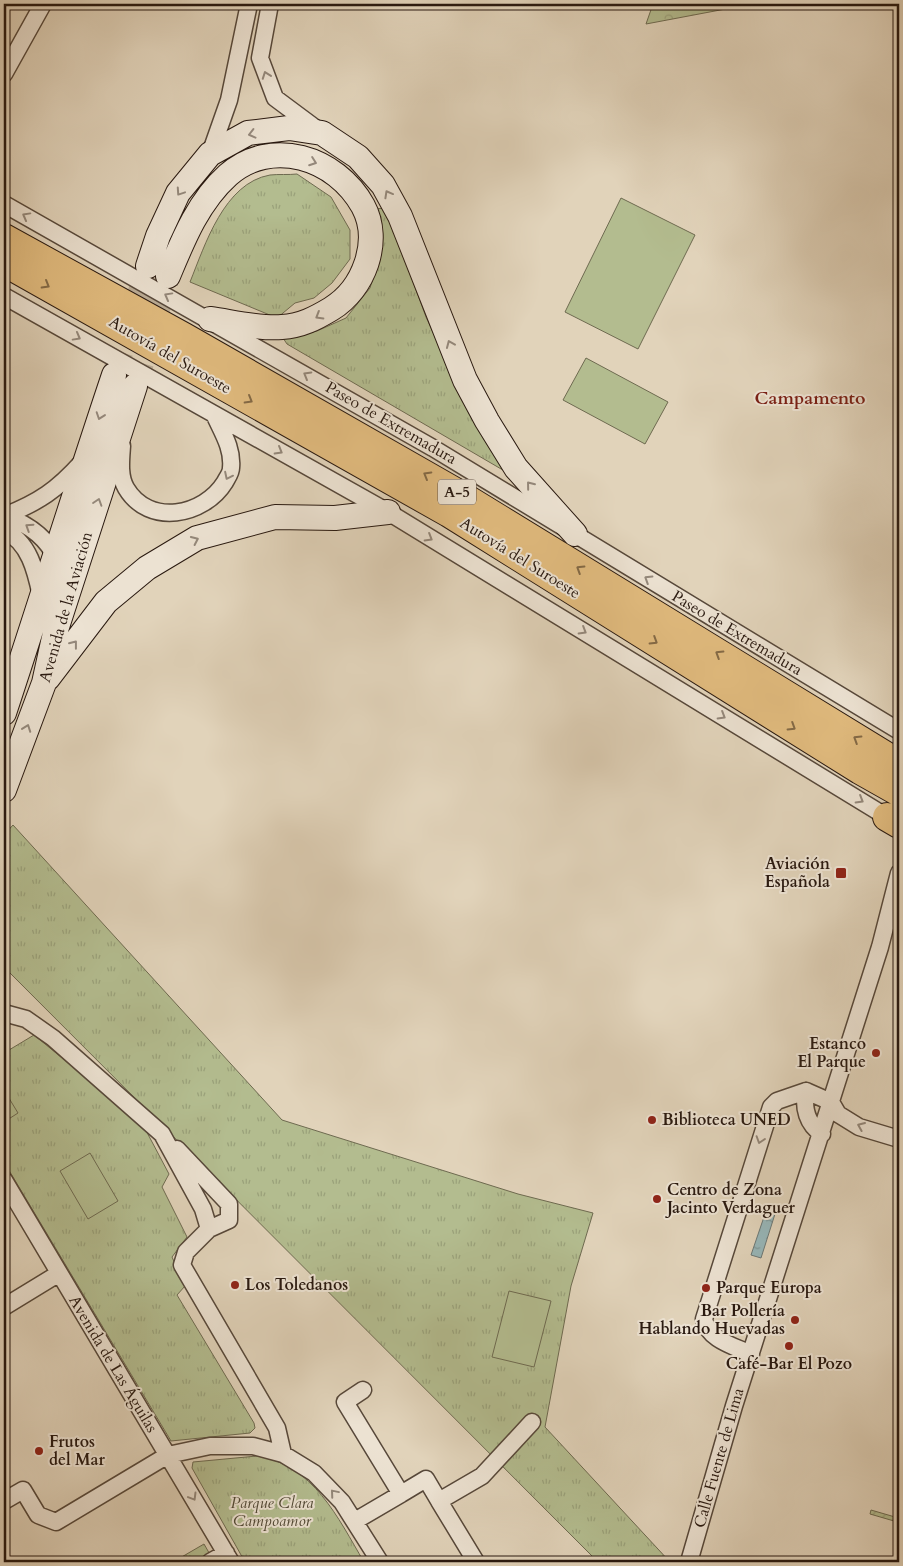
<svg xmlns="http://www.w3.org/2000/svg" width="903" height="1566" viewBox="0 0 903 1566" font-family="Cardo,serif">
<defs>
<pattern id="grass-tufts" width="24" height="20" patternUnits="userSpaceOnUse" patternTransform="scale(1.25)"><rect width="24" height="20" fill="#b3bc8f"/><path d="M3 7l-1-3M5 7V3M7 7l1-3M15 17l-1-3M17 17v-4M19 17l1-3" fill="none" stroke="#9aa17a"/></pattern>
<pattern id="forest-crowns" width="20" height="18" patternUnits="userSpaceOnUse" patternTransform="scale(1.25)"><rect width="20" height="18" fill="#b3bc8f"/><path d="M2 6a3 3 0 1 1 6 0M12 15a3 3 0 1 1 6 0" fill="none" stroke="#9aa17a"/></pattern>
<pattern id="garden-furrows" width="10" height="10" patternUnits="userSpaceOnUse" patternTransform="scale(1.25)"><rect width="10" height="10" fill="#b3bc8f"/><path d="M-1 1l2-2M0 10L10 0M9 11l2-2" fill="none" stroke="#9aa17a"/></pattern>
<pattern id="water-ripples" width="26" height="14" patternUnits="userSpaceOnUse" patternTransform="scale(1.25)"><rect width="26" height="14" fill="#97b6b8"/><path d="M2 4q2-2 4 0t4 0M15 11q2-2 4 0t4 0" fill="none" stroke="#7b9394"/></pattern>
</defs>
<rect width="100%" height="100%" fill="#e1d3ba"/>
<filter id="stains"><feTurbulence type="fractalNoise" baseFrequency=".004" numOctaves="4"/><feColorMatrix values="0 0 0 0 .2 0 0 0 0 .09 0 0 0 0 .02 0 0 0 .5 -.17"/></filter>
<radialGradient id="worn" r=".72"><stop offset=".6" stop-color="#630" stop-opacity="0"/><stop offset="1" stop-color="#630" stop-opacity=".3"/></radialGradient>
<path fill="url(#grass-tufts)" stroke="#6e6a50" d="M297 174 331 197 350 230V259L332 283 314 298 295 303 277 318 190 282C205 245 224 183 270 175 279 174 288 175 297 174Z
M386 208 426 317 454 378 508 473 287 344 283 338 317 331 346 318 370 288 381 251 374 209Z
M13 825 282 1120 518 1194 593 1213 571 1286 545 1427 670 1562H598L4 967V835Z
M34 1035 142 1123 169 1174 162 1187 187 1237 172 1257 185 1286 177 1295 254 1423 255 1428 250 1433 171 1441 4 1162V1053Z
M257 1456C313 1464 338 1518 364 1562H245L192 1468 193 1462Z
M204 1544 212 1558 206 1562H173Z"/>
<path fill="url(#forest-crowns)" stroke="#6e6a50" d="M653 4H752L646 24Z"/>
<path fill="url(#garden-furrows)" stroke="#6e6a50" d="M871 1510 895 1517 894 1521 870 1514Z"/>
<path fill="#b3bc8f" stroke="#6e6a50" d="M621 198 695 235 638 349 565 312Z
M586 358 668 402 645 444 563 400Z
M4 1090 18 1113 4 1122Z
M90 1153 118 1201 88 1219 60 1171Z
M509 1291 551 1301 534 1367 492 1357Z"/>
<path fill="url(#water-ripples)" stroke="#6b7775" d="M766 1211 775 1214 761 1258 751 1255Z"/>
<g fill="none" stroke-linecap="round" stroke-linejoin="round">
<path stroke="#bcae98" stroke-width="24" stroke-dasharray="24 12" stroke-linecap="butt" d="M114 375 148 266
M135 386 168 276"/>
<defs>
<path id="street" d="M270 4 260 58 275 98 318 130
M4 74 43 4
M210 154 229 100 249 4
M4 204 433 448 899 731
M4 296 388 512 887 817 893 824
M122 446C121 460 119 476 126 488 149 527 204 516 225 482 227 478 231 473 231 468 233 448 222 432 214 414
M4 516C39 502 57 490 82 462
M5 516C28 524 47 537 57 560
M4 531C29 541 36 572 41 596
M4 1013 26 1019 53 1038 162 1134 203 1209 209 1229 186 1252 182 1265 277 1428 283 1454
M806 1091C803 1108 807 1124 822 1134
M177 1149 229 1204V1220L209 1229
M4 1180 231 1562
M4 1307 58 1274
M751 1354C734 1346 708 1340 704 1319L771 1107 777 1101 806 1091 831 1102 838 1114 859 1127 899 1139
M401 1494 426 1479 439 1501
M4 1501 23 1490 38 1515 56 1522 168 1455 210 1446H253L283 1454 314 1473 342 1502 380 1562
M355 1521 401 1494 345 1402 363 1390
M210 1562 226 1553
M476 1562 439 1501 482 1476 532 1422
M689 1562 734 1406 880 947 899 873"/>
<path id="secondary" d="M148 266 158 236 178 193 210 154 248 133 289 128 322 133 358 157 383 185 400 216 465 380 487 421 516 468 575 534
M168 276C183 240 198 202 228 175 271 137 336 157 363 206 382 241 364 289 331 309 316 318 301 326 282 327 261 329 232 322 210 319
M48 678 106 602 147 568 197 538 275 517 335 518 388 512
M4 713C41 601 76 488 114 375
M4 790 44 683 55 633 135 386"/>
<path id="highway" d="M4 238 184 337 457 493 899 764
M4 262 449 513 860 770 899 792
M887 817 899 824"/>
</defs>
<use href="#street" stroke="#57483a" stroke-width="19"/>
<use href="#secondary" stroke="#291910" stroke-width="26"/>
<use href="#highway" stroke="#291910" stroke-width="30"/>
<use href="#street" stroke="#ece2d2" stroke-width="16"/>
<use href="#secondary" stroke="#ece2d2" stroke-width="24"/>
<use href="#highway" stroke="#e0ba7d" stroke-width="28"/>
</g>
<defs><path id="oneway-chevron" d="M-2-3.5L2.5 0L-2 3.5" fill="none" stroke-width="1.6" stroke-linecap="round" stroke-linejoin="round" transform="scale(1.25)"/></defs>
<g stroke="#94887b">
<use href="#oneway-chevron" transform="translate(266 75) rotate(-110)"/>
<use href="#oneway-chevron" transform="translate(252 134) rotate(166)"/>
<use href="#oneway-chevron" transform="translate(313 162) rotate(20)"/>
<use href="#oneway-chevron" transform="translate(180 192) rotate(124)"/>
<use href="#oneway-chevron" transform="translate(388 194) rotate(-119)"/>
<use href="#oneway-chevron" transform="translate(26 216) rotate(-151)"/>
<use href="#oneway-chevron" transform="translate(168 296) rotate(-151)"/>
<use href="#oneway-chevron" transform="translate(319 316) rotate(149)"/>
<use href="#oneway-chevron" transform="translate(77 337) rotate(29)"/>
<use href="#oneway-chevron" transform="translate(450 344) rotate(-113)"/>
<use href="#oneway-chevron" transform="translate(307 375) rotate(-150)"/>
<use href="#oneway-chevron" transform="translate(100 416) rotate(109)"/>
<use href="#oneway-chevron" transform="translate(279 451) rotate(30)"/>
<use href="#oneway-chevron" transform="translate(228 476) rotate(116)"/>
<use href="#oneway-chevron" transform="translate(530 485) rotate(-129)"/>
<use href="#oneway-chevron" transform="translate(98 502) rotate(-72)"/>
<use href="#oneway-chevron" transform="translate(29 527) rotate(-147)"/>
<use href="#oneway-chevron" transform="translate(429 538) rotate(31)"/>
<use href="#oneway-chevron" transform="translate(195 540) rotate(-25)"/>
<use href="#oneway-chevron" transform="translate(648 579) rotate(-148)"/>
<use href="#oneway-chevron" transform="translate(583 631) rotate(31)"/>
<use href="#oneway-chevron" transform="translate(74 644) rotate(-52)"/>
<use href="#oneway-chevron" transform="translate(722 716) rotate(31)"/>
<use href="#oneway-chevron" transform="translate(27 728) rotate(-70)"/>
<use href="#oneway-chevron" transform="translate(860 800) rotate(31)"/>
<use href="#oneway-chevron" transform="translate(861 1126) rotate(-157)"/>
<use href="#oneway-chevron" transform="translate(760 1140) rotate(108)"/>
<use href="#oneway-chevron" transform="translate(334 1493) rotate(-130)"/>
<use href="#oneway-chevron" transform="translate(193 1497) rotate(59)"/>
</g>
<g stroke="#846a46">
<use href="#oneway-chevron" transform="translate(46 285) rotate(30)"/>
<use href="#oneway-chevron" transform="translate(249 400) rotate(30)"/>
<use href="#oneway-chevron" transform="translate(427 475) rotate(-150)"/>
<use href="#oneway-chevron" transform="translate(580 569) rotate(-148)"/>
<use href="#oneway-chevron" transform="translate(654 641) rotate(32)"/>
<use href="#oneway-chevron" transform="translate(719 654) rotate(-148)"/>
<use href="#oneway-chevron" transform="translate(792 727) rotate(32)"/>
<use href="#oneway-chevron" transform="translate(857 739) rotate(-148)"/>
</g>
<g fill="#8f2418" stroke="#ece2d2" stroke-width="2">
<rect x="835" y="867" width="12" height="12" rx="2.5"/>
<circle cx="876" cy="1053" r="5"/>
<circle cx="652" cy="1120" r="5"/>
<circle cx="657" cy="1199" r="5"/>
<circle cx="235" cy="1285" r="5"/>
<circle cx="706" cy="1288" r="5"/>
<circle cx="795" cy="1320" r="5"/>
<circle cx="789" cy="1346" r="5"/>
<circle cx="39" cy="1451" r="5"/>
</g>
<g text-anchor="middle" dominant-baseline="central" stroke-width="4" stroke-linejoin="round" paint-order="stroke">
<rect fill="#ece2d2" stroke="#64554a" stroke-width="1" x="438" y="479.5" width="38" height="25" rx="4"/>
<g font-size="15" font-weight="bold" fill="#291910">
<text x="457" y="492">A-5</text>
</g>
<g font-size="16" fill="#291910" stroke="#ece2d2">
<text transform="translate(170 355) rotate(30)">Autovía del Suroeste</text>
<text transform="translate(391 423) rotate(30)">Paseo de Extremadura</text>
<text transform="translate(520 558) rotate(32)">Autovía del Suroeste</text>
<text transform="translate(66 607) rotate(-74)">Avenida de la Aviación</text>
<text transform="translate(737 633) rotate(31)">Paseo de Extremadura</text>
<text transform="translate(113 1364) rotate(59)">Avenida de Las Águilas</text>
<text transform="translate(719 1458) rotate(-74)">Calle Fuente de Lima</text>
</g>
<g font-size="16" font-weight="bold" fill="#291910" stroke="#ece2d2" text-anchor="start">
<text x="830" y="864" text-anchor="end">Aviación<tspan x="830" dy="18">Española</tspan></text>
<text x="866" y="1044" text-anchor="end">Estanco<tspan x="866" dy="18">El Parque</tspan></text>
<text x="662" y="1120">Biblioteca UNED</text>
<text x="667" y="1190">Centro de Zona<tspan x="667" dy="18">Jacinto Verdaguer</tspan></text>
<text x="245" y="1285">Los Toledanos</text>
<text x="716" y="1288">Parque Europa</text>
<text x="785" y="1311" text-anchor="end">Bar Pollería<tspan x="785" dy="18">Hablando Huevadas</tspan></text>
<text x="789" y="1364" text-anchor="middle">Café-Bar El Pozo</text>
<text x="49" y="1442">Frutos<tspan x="49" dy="18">del Mar</tspan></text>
</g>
<g font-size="16" font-style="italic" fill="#524a36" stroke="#ece2d2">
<text x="272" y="1503">Parque Clara<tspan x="272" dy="18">Campoamor</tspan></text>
</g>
<g font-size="18" font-weight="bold" fill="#7a1f14" stroke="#ece2d2">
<text x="810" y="398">Campamento</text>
</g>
</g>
<rect width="903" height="1566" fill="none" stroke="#e1d3ba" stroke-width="20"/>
<rect x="5" y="5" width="893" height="1556" fill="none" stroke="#291910" stroke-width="2.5"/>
<rect x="10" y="10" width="883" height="1546" fill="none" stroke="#291910"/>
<rect width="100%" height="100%" filter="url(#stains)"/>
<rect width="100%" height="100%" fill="url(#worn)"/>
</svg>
